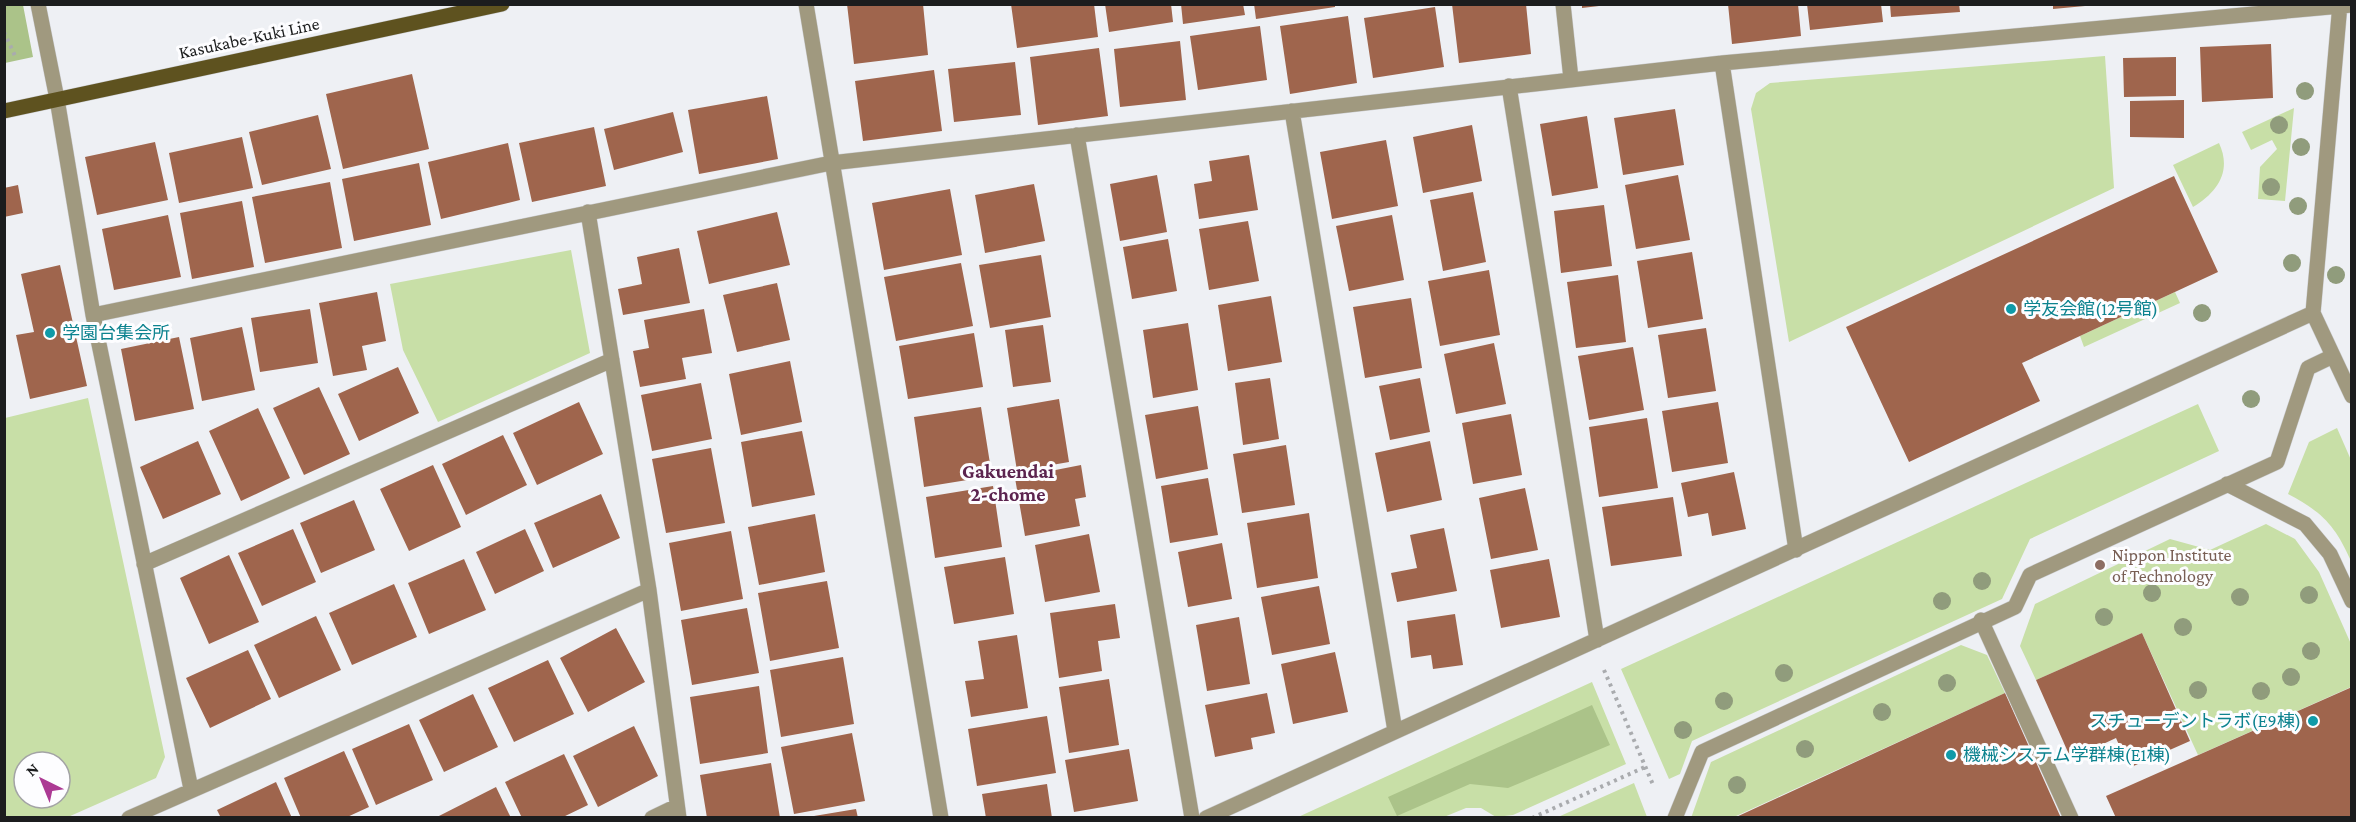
<svg xmlns="http://www.w3.org/2000/svg" width="2356" height="822" viewBox="0 0 2356 822" font-family="'Crimson Pro','Noto Sans JP',serif">
<rect width="100%" height="100%" fill="#eef0f4"/>
<path fill="#c8dfa7" fill-rule="evenodd" d="M2105 56 2114 188 1789 342 1751 109 1756 93 1770 83Z
M2294 108 2285 201 2258 199 2260 167 2277 149 2272 140 2251 150 2242 132Z
M2219 143C2232 171 2218 192 2193 207L2173 165Z
M571 250 590 353 438 422 403 350 390 284Z
M2175 292 2180 303 2084 347 2080 336Z
M88 398 165 757 156 778 68 817H5V418ZM24 762H60V798H24Z
M2198 404 2219 451 2030 539 2002 599 1692 741 1680 774 1669 779 1621 669Z
M2337 428 2351 460V561C2335 525 2322 512 2288 494L2309 442Z
M2266 524 2295 539 2319 572 2351 644V687L2198 755 2142 633 2036 680 2020 646 2035 604 2170 539 2210 550Z
M1961 645 1987 655 2005 693 1734 817 1691 818 1711 762Z
M1592 682 1626 764 1513 815 1496 817 1481 808H1466L1444 817 1296 818Z
M1634 783 1647 817H1558Z"/>
<path fill="#abc389" d="M5 4 23 5 33 57 5 63Z
M1592 705 1610 745 1508 788 1470 784 1397 816 1388 797Z"/>
<path fill="#9f654d" d="M847 4H923L928 55 854 64Z
M1011 4H1094L1098 37 1017 48Z
M1105 4H1171L1173 22 1109 32Z
M1181 4H1243L1245 15 1183 24Z
M1254 4H1335V7L1256 19Z
M1452 4H1526L1531 54 1459 63Z
M1582 4H1599V6L1582 8Z
M1728 4H1798L1801 36 1732 44Z
M1807 4H1881L1883 22 1810 30Z
M1890 4H1959L1960 12 1891 17Z
M2053 4H2085V6L2053 9Z
M1435 7 1444 67 1373 78 1364 18Z
M1348 16 1357 83 1290 94 1280 26Z
M1260 26 1267 80 1198 90 1190 36Z
M1180 41 1186 100 1120 107 1114 49Z
M2271 44 2273 98 2202 102 2200 47Z
M1099 48 1108 116 1038 125 1030 57Z
M2176 57V96L2124 97 2123 58Z
M1015 62 1021 115 954 122 948 69Z
M934 70 942 131 863 141 855 81Z
M412 74 429 149 343 169 326 94Z
M767 96 778 159 699 174 688 110Z
M2184 100V138L2130 137V101Z
M1675 109 1684 165 1623 175 1614 118Z
M673 112 683 152 614 170 604 129Z
M318 115 331 169 262 185 249 132Z
M1587 116 1598 188 1552 196 1540 124Z
M1472 125 1482 181 1423 193 1413 137Z
M594 127 606 186 532 202 519 143Z
M242 137 253 188 179 203 169 153Z
M1386 140 1398 206 1332 219 1320 152Z
M155 142 168 200 97 215 85 157Z
M508 143 520 200 441 219 428 162Z
M1249 155 1258 210 1199 219 1194 184 1212 181 1209 161Z
M419 163 431 225 354 241 342 179Z
M1157 175 1167 232 1120 241 1110 184Z
M1678 175 1690 240 1636 249 1625 185Z
M2174 176 2218 272 2022 363 2040 401 1909 462 1846 327Z
M330 182 342 248 265 263 252 197Z
M1034 184 1045 241 985 253 975 195Z
M18 185 23 213 4 217V188Z
M950 189 962 255 884 270 872 203Z
M1473 192 1486 262 1443 271 1430 200Z
M242 201 254 267 192 279 180 213Z
M1604 205 1612 266 1561 273 1554 211Z
M777 212 790 265 709 284 697 231Z
M168 215 181 277 114 290 102 229Z
M1392 215 1404 280 1349 291 1336 226Z
M1248 221 1259 281 1209 290 1199 229Z
M1168 239 1177 291 1132 299 1123 247Z
M679 248 690 303 623 315 618 289 642 284 637 257Z
M1692 252 1703 319 1648 328 1637 261Z
M1041 255 1051 317 990 328 979 265Z
M961 263 973 326 896 341 884 277Z
M60 265 87 386 30 399 16 335 34 332 21 274Z
M1489 270 1500 335 1440 346 1428 281Z
M1618 275 1626 342 1576 348 1567 282Z
M777 283 790 340 737 352 723 295Z
M377 292 386 341 362 346 367 370 333 376 319 303Z
M1271 296 1282 362 1228 371 1218 305Z
M1411 298 1422 368 1365 378 1353 307Z
M310 309 318 363 260 372 251 318Z
M704 309 712 353 682 358 686 379 640 387 633 351 649 348 644 320Z
M1188 323 1198 390 1153 398 1143 330Z
M1043 325 1051 382 1013 387 1005 330Z
M242 327 255 390 202 401 190 338Z
M1706 328 1716 391 1668 398 1658 335Z
M974 333 983 387 908 399 899 346Z
M179 337 194 409 135 421 121 349Z
M1494 343 1506 404 1456 414 1444 354Z
M1633 347 1644 410 1589 420 1578 356Z
M790 361 802 422 741 435 729 374Z
M398 367 419 413 359 441 338 394Z
M1270 378 1279 439 1243 445 1235 383Z
M1420 378 1430 432 1390 440 1379 386Z
M701 383 712 439 652 451 641 395Z
M319 387 350 454 304 475 273 408Z
M1059 399 1069 462 1017 471 1007 408Z
M579 402 603 454 537 485 513 433Z
M1718 402 1728 463 1672 472 1662 411Z
M1198 406 1208 469 1156 479 1145 415Z
M981 407 992 476 924 487 914 417Z
M258 408 290 478 241 501 209 431Z
M1511 414 1522 475 1473 484 1462 423Z
M1647 418 1658 488 1599 497 1589 427Z
M802 431 815 495 752 507 741 442Z
M503 435 527 485 466 515 442 464Z
M198 441 221 494 163 519 140 467Z
M1430 441 1442 500 1387 512 1375 453Z
M1286 445 1295 505 1242 513 1233 454Z
M711 448 725 523 666 533 652 459Z
M433 465 461 527 409 551 380 489Z
M1081 465 1086 497 1075 499 1080 526 1025 536 1015 478Z
M1734 472 1746 529 1712 536 1708 513 1688 517 1681 483Z
M1208 478 1218 535 1170 543 1161 486Z
M993 486 1002 547 935 558 926 497Z
M1525 488 1538 550 1491 559 1479 498Z
M601 494 620 538 553 568 534 523Z
M1673 497 1682 556 1611 566 1602 507Z
M354 500 375 550 321 573 300 523Z
M1309 513 1318 578 1257 588 1247 523Z
M815 514 825 572 759 585 748 527Z
M1444 528 1457 591 1397 602 1391 573 1417 568 1410 535Z
M293 529 316 582 262 606 238 553Z
M525 529 544 571 495 594 476 552Z
M731 531 743 599 681 611 669 543Z
M1089 534 1100 592 1045 602 1035 545Z
M1222 543 1232 599 1188 607 1178 552Z
M229 555 259 622 209 644 180 578Z
M1005 557 1014 614 954 624 944 567Z
M464 559 486 610 429 634 408 583Z
M1549 559 1560 617 1501 628 1490 570Z
M827 581 839 648 770 661 758 593Z
M394 584 417 637 352 665 329 613Z
M1319 586 1330 644 1272 655 1261 597Z
M1115 604 1120 638 1098 641 1102 671 1059 678 1050 613Z
M747 608 759 673 692 685 681 620Z
M1455 614 1463 665 1433 669 1431 655 1411 658 1407 621Z
M316 616 341 670 279 698 254 645Z
M1239 617 1250 684 1207 691 1196 625Z
M616 628 645 682 588 712 560 658Z
M2142 633 2190 741 2129 768 2116 738 2071 759 2036 680Z
M1017 635 1028 708 971 717 965 681 984 679 978 641Z
M248 650 271 699 210 728 186 678Z
M1335 652 1348 712 1293 724 1281 664Z
M843 657 854 724 781 737 770 670Z
M548 660 574 714 514 742 488 688Z
M1109 679 1119 745 1069 753 1059 687Z
M759 686 768 753 700 764 690 697Z
M2352 687V818H2116L2106 796Z
M1267 693 1275 733 1251 738 1253 749 1215 757 1205 705Z
M2005 693 2061 818H1734Z
M473 694 498 747 444 772 419 720Z
M1047 716 1056 773 977 786 968 729Z
M409 724 433 780 376 805 352 749Z
M634 726 658 776 598 807 573 756Z
M852 733 865 801 794 814 781 747Z
M1129 749 1138 801 1074 812 1065 760Z
M344 751 369 807 345 818H301L284 778Z
M564 754 588 805 561 818H522L505 782Z
M771 763 780 818H707L700 775Z
M276 782 292 818H221L217 810Z
M1047 784 1052 818H986L982 794Z
M496 787 511 818H435Z
M856 809 858 818H814V816Z"/>
<g fill="none" stroke-linecap="round" stroke-linejoin="round">
<defs>
<path id="minor" d="M38 4 57 99 93 315 191 789
M806 4 941 818
M1563 4 1571 79
M2340 4 2313 313 2352 396
M1722 63 1796 550
M1509 86 1597 640
M1292 111 1395 731
M1077 135 1192 818
M588 212 649 590 679 818
M93 315 831 163 1722 63 2352 5
M2227 484 2305 524 2330 554 2352 601
M144 564 612 360
M1981 620 2071 818
M129 818 649 590
M652 818 677 806
M1206 818 2313 313
M1675 818 1702 752 2015 607 2030 575 2277 462 2308 368 2333 356"/>
<path id="major" d="M4 111 502 4"/>
</defs>
<use href="#minor" stroke="#ccced2" stroke-width="16"/>
<use href="#major" stroke="#ccced2" stroke-width="16"/>
<path stroke="#a9abae" stroke-width="4" stroke-dasharray="3 4.5" stroke-linecap="butt" d="M4 32 15 56
M1604 670 1654 787
M1532 818 1645 767"/>
<use href="#minor" stroke="#a0997f" stroke-width="15"/>
<use href="#major" stroke="#5e521f" stroke-width="15"/>
</g>
<g fill="#909c7c">
<circle cx="2305" cy="91" r="9"/>
<circle cx="2279" cy="125" r="9"/>
<circle cx="2301" cy="147" r="9"/>
<circle cx="2271" cy="187" r="9"/>
<circle cx="2298" cy="206" r="9"/>
<circle cx="2292" cy="263" r="9"/>
<circle cx="2336" cy="275" r="9"/>
<circle cx="2202" cy="313" r="9"/>
<circle cx="2251" cy="399" r="9"/>
<circle cx="1982" cy="581" r="9"/>
<circle cx="2152" cy="593" r="9"/>
<circle cx="2309" cy="595" r="9"/>
<circle cx="2240" cy="597" r="9"/>
<circle cx="1942" cy="601" r="9"/>
<circle cx="2104" cy="617" r="9"/>
<circle cx="2183" cy="627" r="9"/>
<circle cx="2311" cy="651" r="9"/>
<circle cx="1784" cy="673" r="9"/>
<circle cx="2291" cy="677" r="9"/>
<circle cx="1947" cy="683" r="9"/>
<circle cx="2198" cy="690" r="9"/>
<circle cx="2261" cy="691" r="9"/>
<circle cx="1724" cy="701" r="9"/>
<circle cx="1882" cy="712" r="9"/>
<circle cx="1683" cy="730" r="9"/>
<circle cx="1805" cy="749" r="9"/>
<circle cx="1737" cy="785" r="9"/>
</g>
<g fill="#0f9aa8" stroke="#fdfdff" stroke-width="2">
<circle cx="2011" cy="309" r="6"/>
<circle cx="50" cy="333" r="6"/>
<circle cx="2313" cy="721" r="6"/>
<circle cx="1951" cy="755" r="6"/>
</g>
<circle fill="#8d6e63" stroke="#fdfdff" stroke-width="2" cx="2100" cy="565" r="6"/>
<g text-anchor="middle" dominant-baseline="central" stroke-width="6" stroke-linejoin="round" paint-order="stroke">
<g font-size="18" fill="#1c1d1e" stroke="#fdfdff">
<text transform="translate(249 38) rotate(-12)">Kasukabe-Kuki Line</text>
</g>
<g font-size="18" fill="#0d838f" stroke="#fdfdff" text-anchor="start">
<text x="2023" y="309">学友会館(12号館)</text>
<text x="62" y="333">学園台集会所</text>
<text x="2301" y="721" text-anchor="end">スチューデントラボ(E9棟)</text>
<text x="1963" y="755">機械システム学群棟(E1棟)</text>
</g>
<g font-size="18" fill="#785e54" stroke="#fdfdff" text-anchor="start">
<text x="2112" y="555">Nippon Institute<tspan x="2112" dy="21">of Technology</tspan></text>
</g>
<g font-size="20" font-weight="bold" fill="#5c244f" stroke="#fdfdff">
<text x="1008" y="471">Gakuendai<tspan x="1008" dy="23">2-chome</tspan></text>
</g>
</g>
<rect width="2356" height="822" fill="none" stroke="#1c1d1e" stroke-width="12"/>
<g transform="translate(42 780) rotate(317)"><circle r="28" fill="#fdfdff" stroke="#a3a3a5" stroke-width="1.5"/>
<path d="M0-4.5L10 22L0 15L-10 22Z" fill="#ac3a94"/>
<text y="-9" font-size="16" font-weight="bold" text-anchor="middle" fill="#1c1d1e">N</text>
</g>
</svg>
